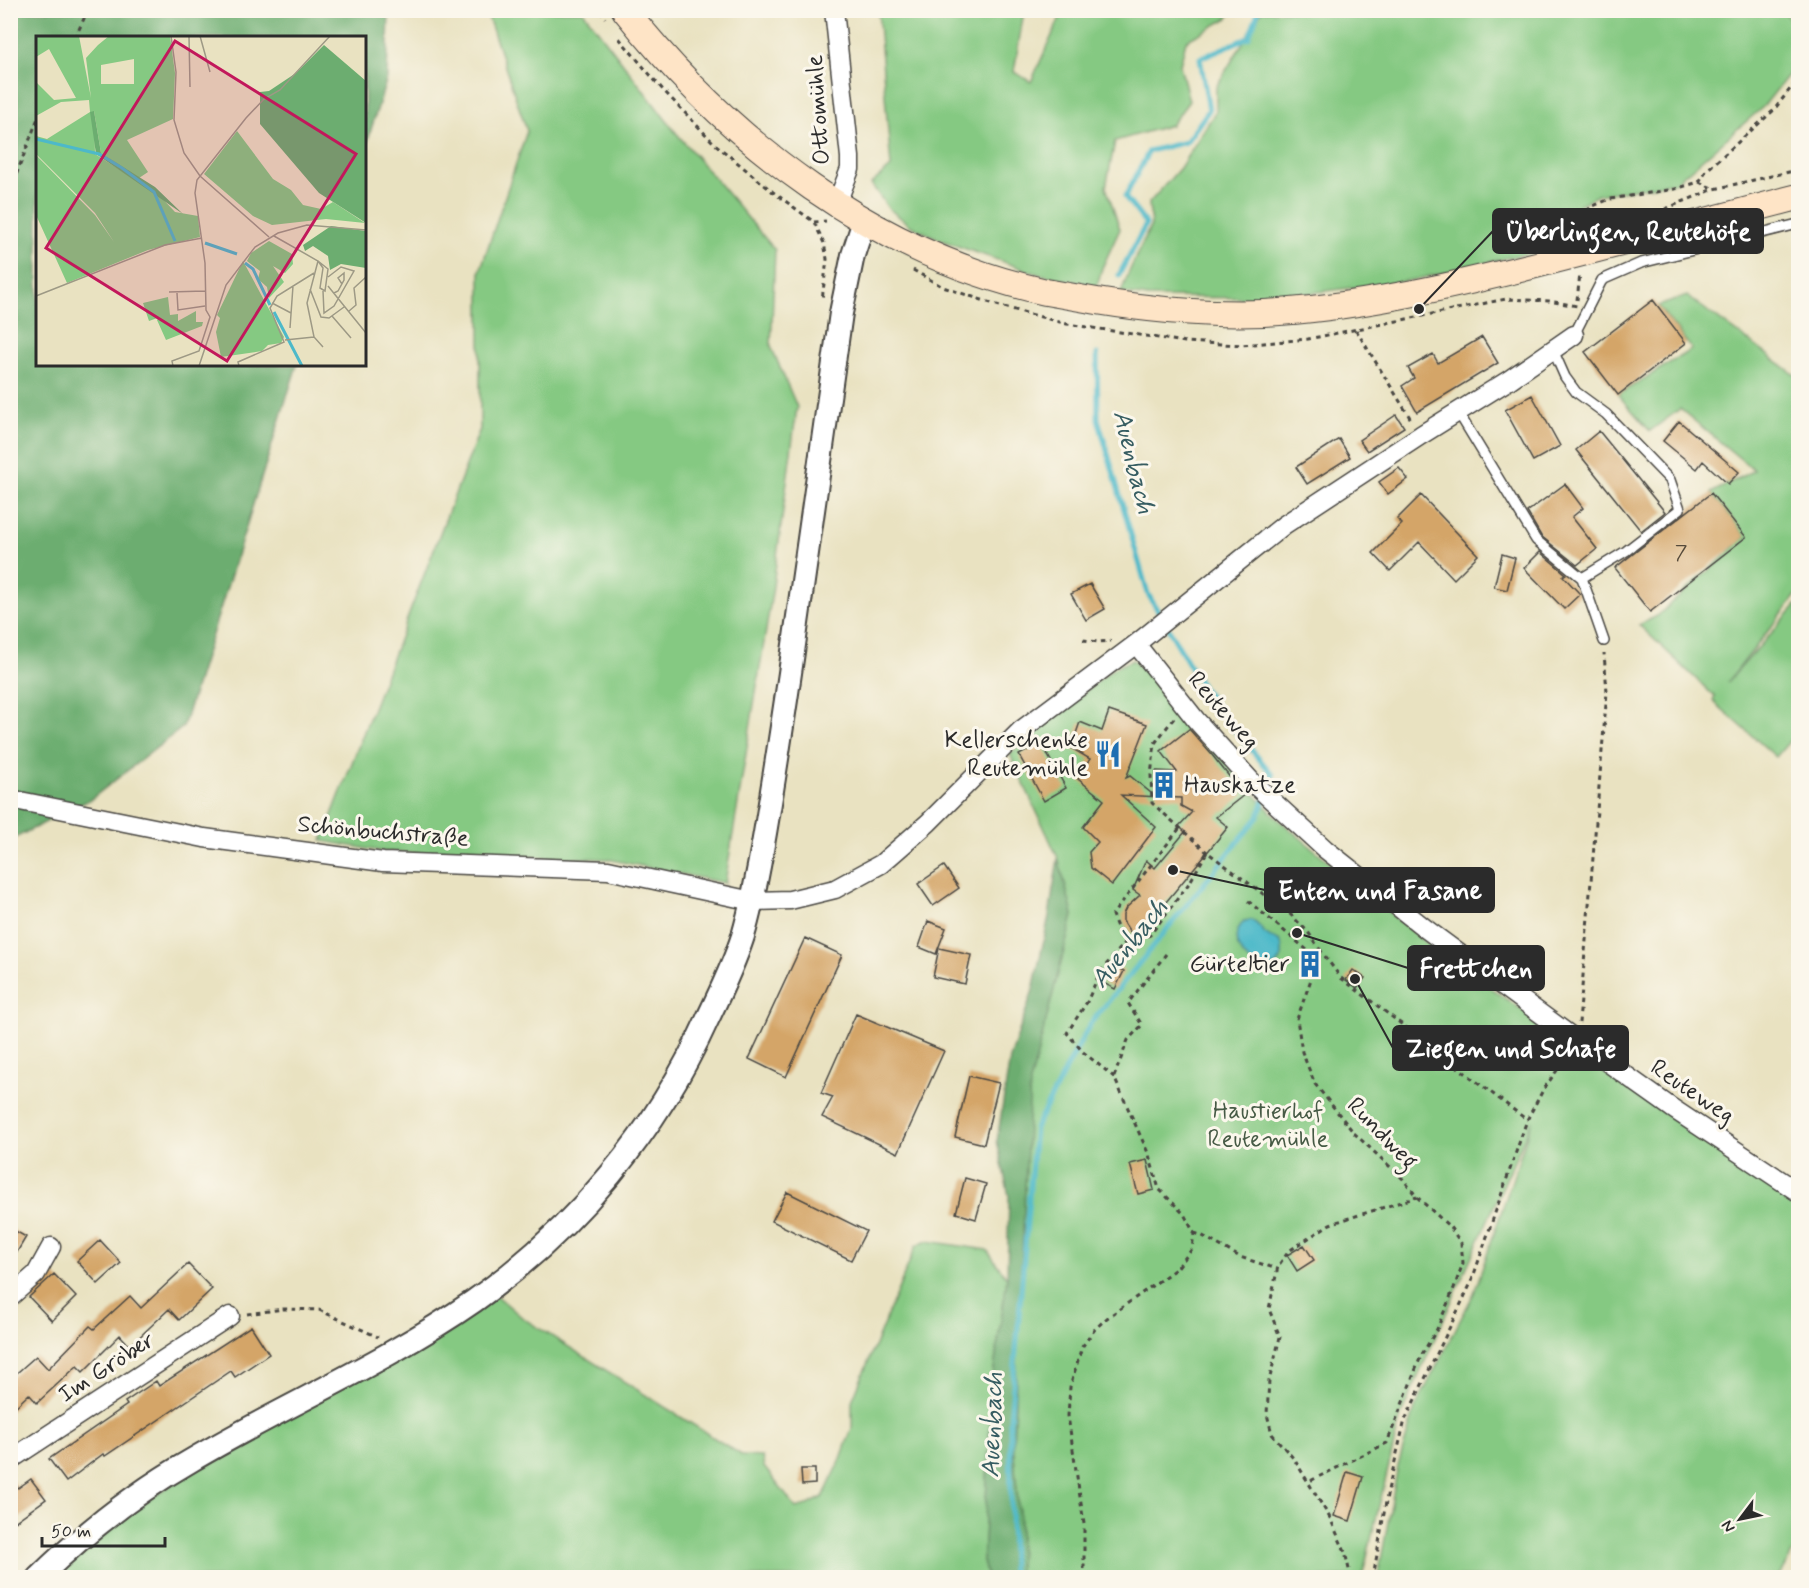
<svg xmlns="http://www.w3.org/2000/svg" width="1809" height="1588" viewBox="0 0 1809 1588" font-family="Mynerve,sans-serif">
<rect width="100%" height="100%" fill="#fbf7ec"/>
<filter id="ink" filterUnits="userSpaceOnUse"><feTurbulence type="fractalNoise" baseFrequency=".0167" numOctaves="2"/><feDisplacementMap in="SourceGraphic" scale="12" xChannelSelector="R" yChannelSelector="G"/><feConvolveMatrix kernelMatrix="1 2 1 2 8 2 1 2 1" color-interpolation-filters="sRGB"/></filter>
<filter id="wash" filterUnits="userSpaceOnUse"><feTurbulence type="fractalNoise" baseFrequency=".008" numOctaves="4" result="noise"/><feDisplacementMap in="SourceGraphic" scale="24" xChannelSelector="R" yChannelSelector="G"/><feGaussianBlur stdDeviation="1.35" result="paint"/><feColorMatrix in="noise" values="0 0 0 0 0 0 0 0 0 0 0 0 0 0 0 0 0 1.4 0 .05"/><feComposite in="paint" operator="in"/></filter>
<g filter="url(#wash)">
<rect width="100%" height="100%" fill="#e9e2c1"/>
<path fill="#85c982" stroke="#587a56" stroke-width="1.5" d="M1784 10 1798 33V63L1763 107 1676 182 1598 195 1565 212 1562 245 1413 280 1271 298 1148 297 1121 293 1128 274 1151 225 1149 203 1180 168 1216 111V87L1262 11Z
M486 11H583L673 129 775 250 771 346 797 407 772 593 725 883 607 859 385 852 322 841 480 429V271L527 131Z
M878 11H1024L1014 72 1031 82 1063 11H1232L1228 18 1186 41 1180 65 1189 101 1171 125 1115 141 1106 187 1120 229 1102 268 1097 286 1038 274 946 242 911 226 888 208 871 184 891 167Z
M1687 296 1798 377V593L1727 683 1798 603V731L1776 757 1713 701 1715 697 1639 625 1657 616 1746 537 1711 493 1754 470 1680 409 1650 431 1618 395 1692 349 1658 306Z
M1133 660 1180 709 1244 784 1279 820 1421 939 1565 1040 1571 1058 1584 1057 1593 1063 1798 1205V1544L1778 1577H1378L1398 1466 1415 1408 1474 1293 1532 1121 1401 1415 1362 1577H1019L1020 1526 1013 1444 1029 1085 1073 915 1058 858 1010 754 1114 668Z
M927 1241 987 1250 1007 1278 992 1384 983 1561 987 1577 53 1578 133 1510 201 1465 496 1295 524 1319 743 1456 762 1457 764 1467 796 1508 810 1504 823 1497 839 1464 852 1428V1401L916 1246Z"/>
<path fill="#6cad70" stroke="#4c6c4e" stroke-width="1.5" d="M11 11H389L387 78 365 149 364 38H38V364L297 365 183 727 91 799 11 840Z
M1058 858 1073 915 1030 1083 1013 1444 1020 1526 1019 1577H987L983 1561 992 1384 1007 1278 1009 1196 997 1141 1010 1058 1033 990 1049 916Z"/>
<path fill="#4db9c9" stroke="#3c727a" stroke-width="1.5" d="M1251 920C1258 923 1260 928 1265 933 1277 944 1283 932 1282 957L1276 965 1267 969C1245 963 1225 942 1244 921Z"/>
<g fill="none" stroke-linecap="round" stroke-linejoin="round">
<path stroke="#4db9c9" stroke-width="5" d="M1119 275 1146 224 1125 197 1149 151 1186 142 1209 110 1200 58 1249 37 1259 10
M1097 354 1098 419 1148 594 1203 688 1236 732 1273 775 1267 791
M1012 1578 1010 1421 1035 1128 1090 1024 1258 817 1264 800"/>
</g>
<g id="blocks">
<path fill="#d4a567" d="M1653 300 1686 343 1618 395 1585 352Z
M1482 337 1498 363 1417 412 1402 386 1414 378 1408 368 1433 354 1438 363Z
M1532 395 1560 446 1533 461 1505 410Z
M1396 415 1404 427 1367 451 1359 440Z
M1679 421 1739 472 1728 484 1703 461 1697 469 1663 441Z
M1599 431 1665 512 1641 531 1576 450Z
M1339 439 1350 457 1307 484 1296 467Z
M1399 468 1408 479 1388 494 1379 482Z
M1565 484 1583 508 1572 517 1597 549 1577 565 1541 536 1527 512Z
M1711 493 1746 537 1650 612 1615 568Z
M1421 495 1478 555 1454 579 1419 542 1390 571 1373 553 1402 524 1397 519Z
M1540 552 1566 574 1563 576 1580 594 1564 609 1524 568Z
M1502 554 1515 558 1507 590 1494 587Z
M1090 584 1105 609 1086 620 1071 594Z
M1109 711 1147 724 1126 778 1130 776 1156 797V771L1177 772 1161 751 1189 729 1212 755 1244 795 1216 817 1228 827 1156 914 1154 927 1143 935 1130 932 1123 921V914L1126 908 1140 895 1133 890 1146 860 1155 868 1185 832 1179 826 1192 812 1181 806V798L1121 795 1156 827 1112 885 1091 868 1089 852 1098 842 1083 827 1104 800 1078 779 1090 759 1071 748 1080 722 1102 731Z
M1041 743 1066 788 1044 801 1019 755Z
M944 866 959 888 933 906 918 884Z
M928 921 946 928 936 954 919 947Z
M805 938 842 955 786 1077 749 1059Z
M939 948 971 955 965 984 933 977Z
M1112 965 1124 971 1115 989 1103 983Z
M1353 970 1365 978 1357 988 1346 980Z
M856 1014 944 1051 898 1153 822 1117 833 1097 821 1093Z
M969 1076 999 1083 984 1144 955 1137Z
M1147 1160 1154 1190 1138 1194 1130 1164Z
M965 1178 986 1184 976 1219 956 1213Z
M787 1192 866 1231 851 1260 772 1221Z
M10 1228 26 1237 10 1264Z
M100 1240 121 1263 98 1284 77 1261Z
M1304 1245 1314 1260 1297 1271 1287 1255Z
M188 1264 212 1289 179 1320 169 1309 130 1346 120 1335 83 1372 77 1366 37 1403 29 1394 10 1412V1379L36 1356 48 1369 90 1326 94 1329 130 1296 141 1308Z
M54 1274 76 1297 52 1321 29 1297Z
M251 1326 269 1354 235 1377 231 1371 105 1456 103 1454 66 1482 49 1459 127 1405 125 1402 156 1381 159 1386Z
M801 1469H815V1484L802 1485Z
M1347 1472 1363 1477 1350 1521 1334 1516Z
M10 1477 18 1488 31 1479 46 1499 10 1525Z"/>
</g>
</g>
<g filter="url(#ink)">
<use href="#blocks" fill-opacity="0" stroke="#484642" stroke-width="1.5"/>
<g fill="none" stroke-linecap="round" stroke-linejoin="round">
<defs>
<path id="service" d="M1574 335 1602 280 1641 263 1798 224
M1553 350 1565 377 1576 392 1606 414 1670 480 1680 509 1626 551 1582 578
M1458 412 1536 540 1582 578 1604 641"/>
<path id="minor" d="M834 10 850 157V169L837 203
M1136 644 1196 720 1254 784 1325 849 1426 929 1579 1042 1672 1108 1798 1192
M10 799 204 838 383 862 608 870 752 901 790 900 835 889 881 864 928 823 1020 731 1136 644 1284 525 1421 435 1509 380 1574 335
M10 1297 36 1274 51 1247
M10 1460 230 1316"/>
<path id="tertiary" d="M38 1578C83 1534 138 1491 192 1460 285 1405 385 1363 474 1301 576 1229 657 1131 708 1018 721 991 734 964 743 936 753 902 759 868 765 833 774 780 782 727 790 673 808 553 823 433 841 313L853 255 864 221"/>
<path id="secondary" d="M625 10C731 144 877 255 1046 292 1063 295 1080 298 1097 301 1152 310 1207 315 1264 313 1356 308 1447 287 1536 265 1624 243 1711 220 1798 197"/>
</defs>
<use href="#service" stroke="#484642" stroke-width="12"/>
<use href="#minor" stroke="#484642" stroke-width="21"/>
<use href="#tertiary" stroke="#484642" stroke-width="26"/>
<use href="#secondary" stroke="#484642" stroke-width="28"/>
<path stroke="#484642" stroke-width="3" stroke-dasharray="4.5 4.5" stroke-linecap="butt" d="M600 10 605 18
M75 38 88 10
M619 38 663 90 715 144 773 192 814 222 824 243 827 259 822 300
M1699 182 1714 189 1798 170
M10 191 38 118
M1665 209 1714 189
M1580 219H1627
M814 222 826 221
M1578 234V219L1591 207 1610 199 1675 189 1699 182 1706 171 1773 111 1798 79
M913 270 943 287 1000 306 1067 324 1185 342 1242 345 1308 339 1506 299 1549 301 1577 306
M1577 300 1580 274
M1356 330 1412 421
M1083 640 1099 642 1111 641
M1174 718 1155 743 1151 775 1152 803 1207 852
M1248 901 1312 954 1321 951 1341 978 1527 1120
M1129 938 1119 932 1112 915 1179 829
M1579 1023 1607 692 1604 653
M1114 1077 1128 1040 1142 1025 1128 1003 1166 954
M1194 1233 1201 1235 1240 1257 1277 1269
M247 1314 283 1309 319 1310 378 1337
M1084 1578V1524L1068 1416 1070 1387 1082 1347 1095 1329 1107 1318 1177 1268 1192 1249 1194 1233 1184 1214 1159 1189 1149 1155 1114 1077 1083 1052 1067 1033 1087 1002 1100 972 1129 938 1139 939 1150 935 1190 882 1207 852 1290 914 1308 932 1321 951 1297 1019 1302 1052 1315 1084 1354 1133 1403 1179 1417 1197 1450 1227 1461 1243 1463 1263 1454 1288 1437 1329 1421 1356 1387 1443 1308 1482
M1351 1578 1345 1552 1330 1518 1294 1459 1272 1434 1267 1414 1269 1381 1280 1337 1269 1309 1278 1266 1289 1251 1330 1224 1417 1197
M1373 1578 1388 1490 1405 1420 1471 1283 1527 1120 1543 1090 1568 1055"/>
<use href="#service" stroke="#fff" stroke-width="9"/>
<use href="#minor" stroke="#fff" stroke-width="18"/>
<use href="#tertiary" stroke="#fff" stroke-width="22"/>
<use href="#secondary" stroke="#fee4c6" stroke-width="26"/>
</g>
</g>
<defs>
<symbol id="restaurant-bare" viewBox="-9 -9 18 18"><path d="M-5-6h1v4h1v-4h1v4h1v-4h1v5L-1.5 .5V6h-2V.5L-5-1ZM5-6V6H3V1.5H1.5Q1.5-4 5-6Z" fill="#1f6fb2" stroke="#fbf7ec" stroke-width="2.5" paint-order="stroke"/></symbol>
<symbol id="building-bare" viewBox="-9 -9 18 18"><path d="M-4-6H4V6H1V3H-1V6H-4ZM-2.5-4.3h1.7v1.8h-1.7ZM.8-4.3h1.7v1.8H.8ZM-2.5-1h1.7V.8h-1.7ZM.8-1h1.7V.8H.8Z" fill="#1f6fb2" stroke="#fbf7ec" stroke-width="2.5" paint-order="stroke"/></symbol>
</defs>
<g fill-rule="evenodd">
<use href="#restaurant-bare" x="1089" y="735" width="38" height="38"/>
<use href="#building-bare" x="1145" y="766" width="38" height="38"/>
<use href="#building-bare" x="1291" y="945" width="38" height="38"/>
</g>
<g text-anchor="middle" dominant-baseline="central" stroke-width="6" stroke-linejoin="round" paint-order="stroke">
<g font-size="21" fill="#554a3a">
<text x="1681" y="553">7</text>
</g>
<g font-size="24" fill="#2b2b2b" stroke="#fbf7ec">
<text transform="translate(819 110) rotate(-94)">Ottomühle</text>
<text transform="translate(1223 711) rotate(49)">Reuteweg</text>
<text transform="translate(383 832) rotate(5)">Schönbuchstraße</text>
<text transform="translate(1692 1092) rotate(34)">Reuteweg</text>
<text transform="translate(1382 1134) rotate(46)">Rundweg</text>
<text transform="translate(107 1368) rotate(-33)">Im Gröber</text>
</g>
<g font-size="24" fill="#2b2b2b" stroke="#fbf7ec" text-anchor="end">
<text x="1088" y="740">Kellerschenke<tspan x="1088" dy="28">Reutemühle</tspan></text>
<text x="1184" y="785" text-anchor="start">Hauskatze</text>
<text x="1290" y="964">Gürteltier</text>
</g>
<g font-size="24" fill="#465a45" stroke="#fbf7ec">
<text x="1268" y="1111">Haustierhof<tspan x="1268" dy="28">Reutemühle</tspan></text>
</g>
<g font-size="26" font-style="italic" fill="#375d62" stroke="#fbf7ec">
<text transform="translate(1133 462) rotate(76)">Auenbach</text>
<text transform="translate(1130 944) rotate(-51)">Auenbach</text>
<text transform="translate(993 1425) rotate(-88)">Auenbach</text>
</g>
</g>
<g transform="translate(36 36)">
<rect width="330" height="330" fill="#e9e2c1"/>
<path d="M0 0H43L55 62 50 22 62 9 73 0H134L139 37 137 83 91 104 112 136 103 142 65 117 58 75 59 118 123 159 139 176 162 180 164 201 112 214 31 247 0 179V119L59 179 78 206 59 177 0 118V100L11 103 54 76 53 64 25 66 0 80V46L18 64 40 62 13 13 0 21ZM98 23V48H65V29ZM201 95 237 143 255 154 267 169 285 173 297 166 329 187 290 183 236 189 217 180 168 138ZM233 205 256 218 257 228 249 237 237 230 248 246 233 262 231 251 222 243 224 235 211 225 215 217ZM207 225 248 301 245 307 232 309 226 315 185 321 180 296 184 282 181 279ZM132 261 134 279 142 278V285L160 275V286H167L166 290 130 304 121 284 124 281 113 285 107 267Z" fill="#85c982" fill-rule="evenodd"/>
<path d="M288 9 330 45V187L283 157 224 88V56L233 55 260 37ZM58 75 65 117 119 151 147 178 60 118 54 76ZM295 190 330 195V232L305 228 294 234 292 220 277 210 269 215 267 209Z" fill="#6cad70"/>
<path fill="none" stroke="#4db9c9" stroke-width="3" d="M0 103 63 118 86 132 118 156 139 205M169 207 201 218M209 227 217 233 234 269M238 276 266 330"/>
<path fill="none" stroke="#9d9985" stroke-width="1.5" d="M135 0 140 36 138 84 148 117 164 140 233 201M153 0 154 51M164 0 174 36M238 200 282 225 271 267 278 301 287 311M282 225 292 233 289 255 284 252 287 232ZM292 250 330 297M274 253 285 281 293 282 308 271M287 255 288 277 298 270 318 235 305 231 292 241M133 256 169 255M141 257 142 274 169 270M298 257 302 255 308 244V237L302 242 306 248M0 260 129 209 166 202M236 267 255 277M313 275 320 269 318 252 330 241M296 280 315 302M254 292 257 250M249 304 278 301M137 330 136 325 163 315 174 281 170 274 169 227 159 157 161 144 210 82 228 63 244 54 294 0M163 330 190 249 219 211 242 197 271 189 330 194M203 330 202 326 248 306 234 272 241 260 278 237"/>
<path fill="#c2185b" fill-opacity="0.15" stroke="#c2185b" stroke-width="3" d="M139 5 320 118 191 325 10 212Z"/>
<rect width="330" height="330" fill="none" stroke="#2b2b2b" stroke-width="3"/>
</g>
<path fill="none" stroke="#2b2b2b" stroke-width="2" d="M1419 309L1493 231M1173 870L1265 890M1297 933L1408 968M1355 979L1393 1048"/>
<g fill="#2b2b2b" stroke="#fbf7ec" stroke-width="2">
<circle cx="1419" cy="309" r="6"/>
<circle cx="1173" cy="870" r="6"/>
<circle cx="1297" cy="933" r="6"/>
<circle cx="1355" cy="979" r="6"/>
</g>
<g fill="#2b2b2b" stroke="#2b2b2b" stroke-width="2">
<rect x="1493" y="209" width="270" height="44" rx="6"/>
<rect x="1265" y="868" width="229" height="44" rx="6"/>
<rect x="1408" y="946" width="136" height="44" rx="6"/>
<rect x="1393" y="1026" width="235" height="44" rx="6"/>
</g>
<g font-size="26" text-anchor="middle" font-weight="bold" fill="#fff">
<text x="1628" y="240">Überlingen, Reutehöfe</text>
<text x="1380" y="899">Enten und Fasane</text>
<text x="1476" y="977">Frettchen</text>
<text x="1511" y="1057">Ziegen und Schafe</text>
</g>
<rect width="1809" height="1588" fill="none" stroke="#fbf7ec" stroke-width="36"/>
<g transform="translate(1740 1519) rotate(238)" stroke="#fbf7ec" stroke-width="4.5" paint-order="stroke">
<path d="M0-4.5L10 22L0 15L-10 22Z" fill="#2b2b2b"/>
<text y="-9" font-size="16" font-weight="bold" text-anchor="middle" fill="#2b2b2b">N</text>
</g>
<path d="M42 1537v9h123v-9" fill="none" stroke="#2b2b2b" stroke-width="3"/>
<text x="51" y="1537" font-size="18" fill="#2b2b2b" stroke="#fbf7ec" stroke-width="4.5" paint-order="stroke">50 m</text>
</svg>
